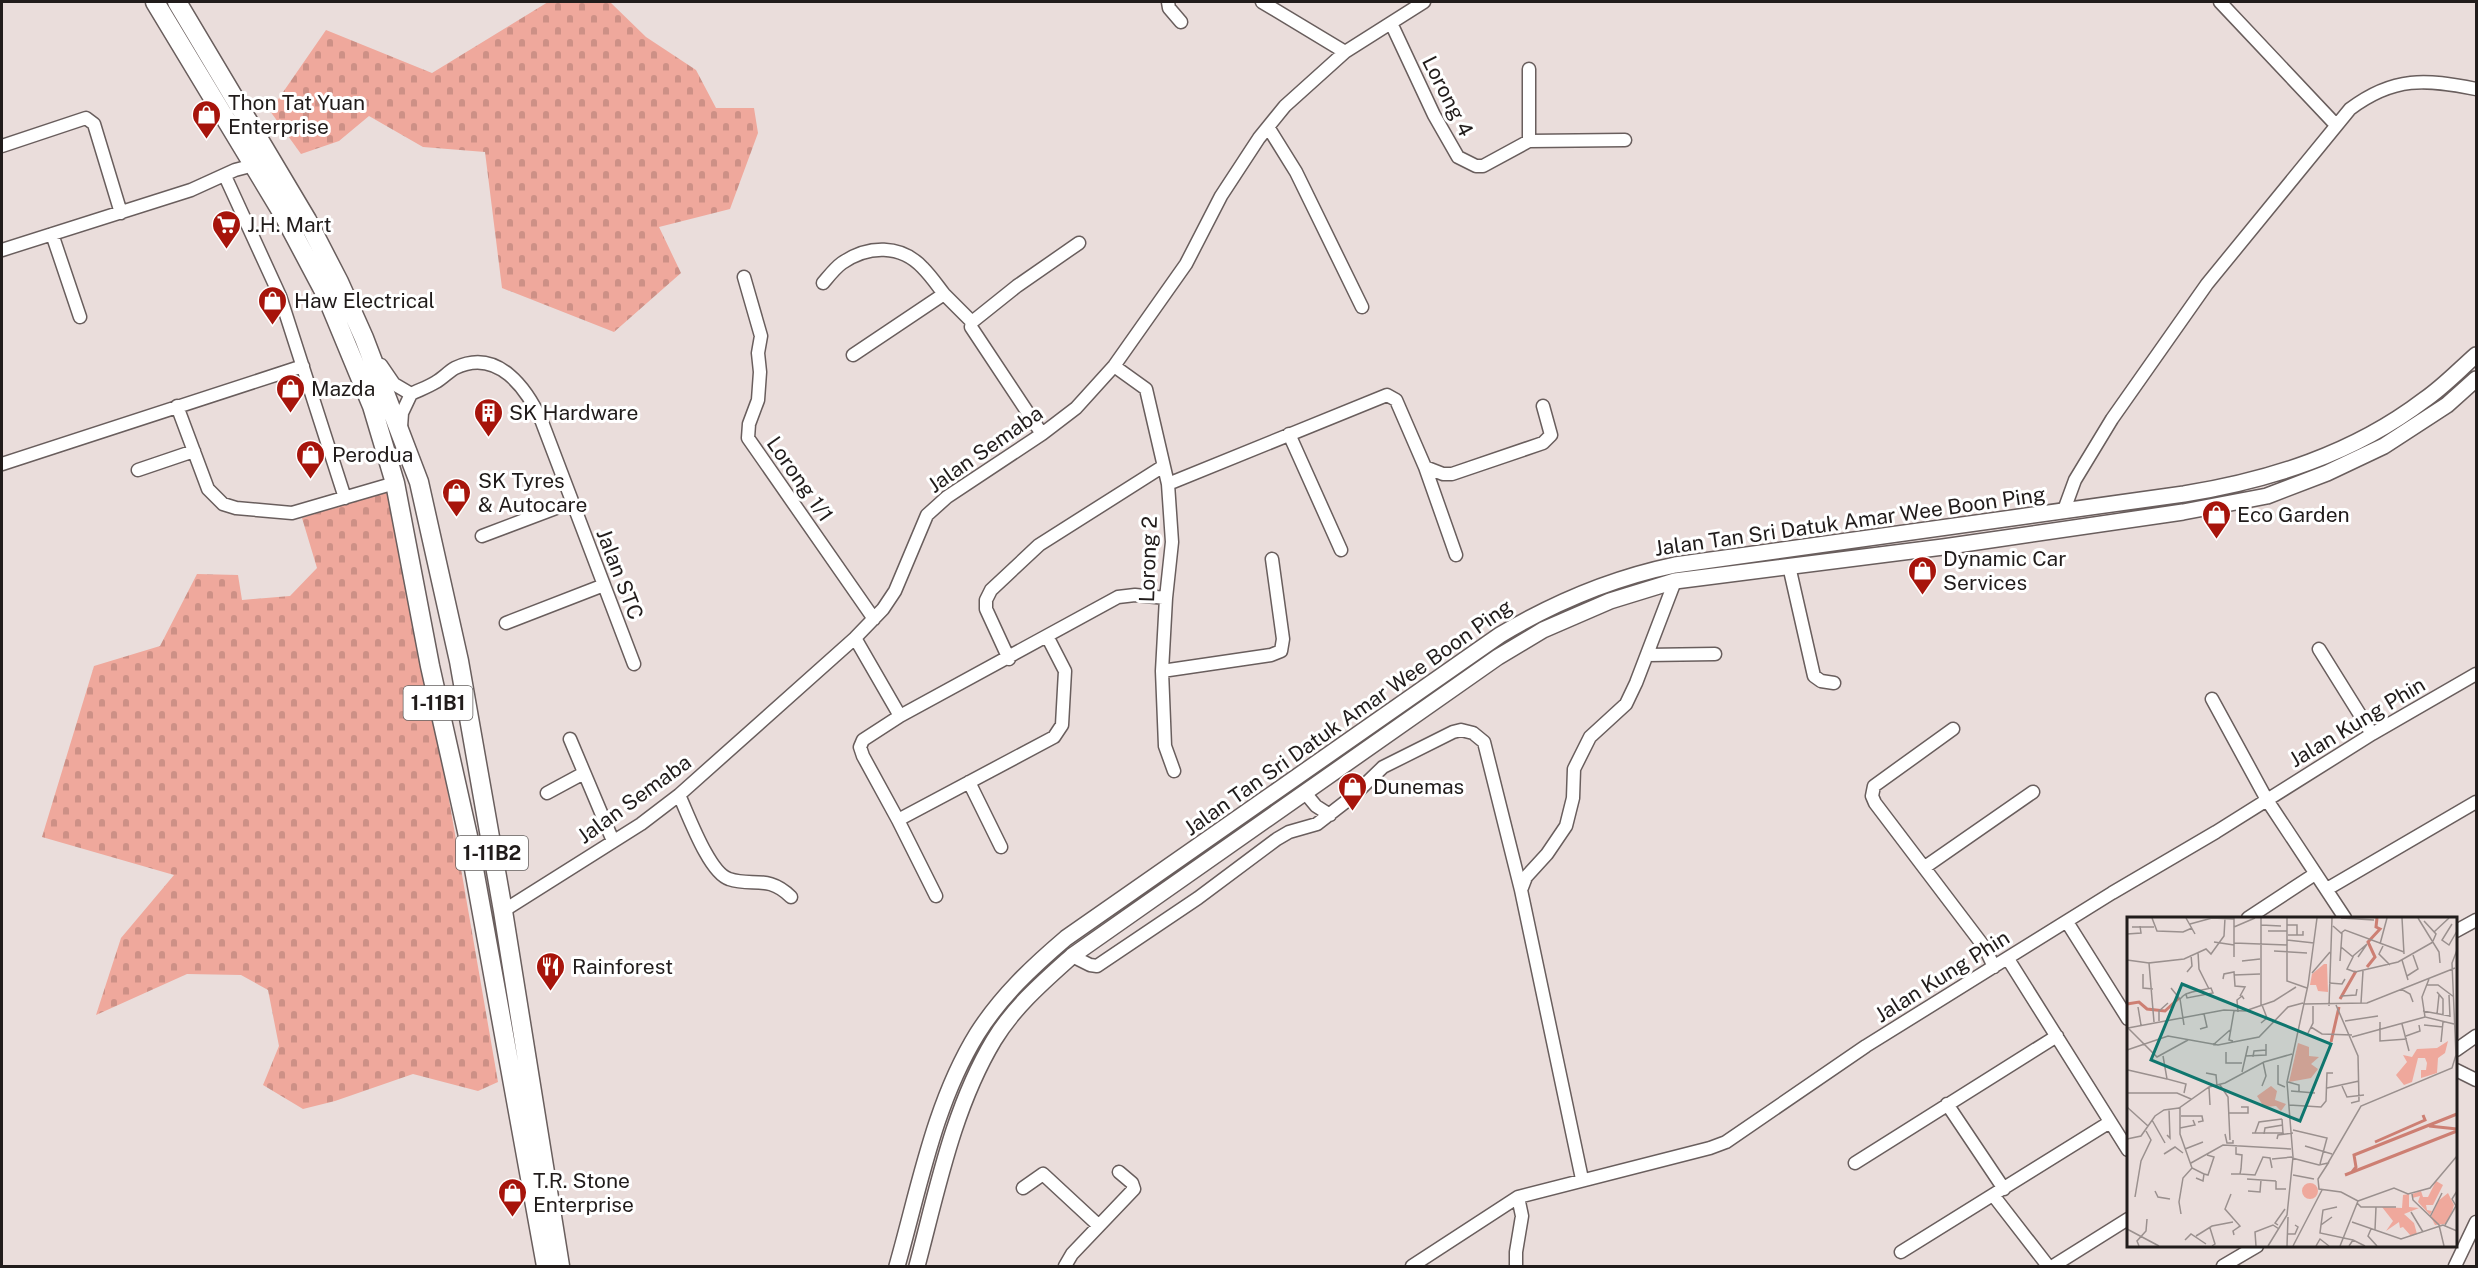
<svg xmlns="http://www.w3.org/2000/svg" width="2478" height="1268" viewBox="0 0 2478 1268" font-family="'Public Sans',sans-serif">
<defs>
<pattern id="cemetery-stones" width="16" height="16" patternUnits="userSpaceOnUse" patternTransform="scale(1.5)"><rect width="16" height="16" fill="#efa89c"/><path d="M2 7V4a2 2 0 0 1 4 0v3zM10 15v-3a2 2 0 0 1 4 0v3z" fill="#cd9086"/></pattern>
</defs>
<rect width="100%" height="100%" fill="#eadddb"/>
<path fill="url(#cemetery-stones)" d="M548 2H610L646 37 696 70 716 108H754L758 133 730 209 659 227 681 273 614 332 502 288 485 152 423 147 369 116 339 141 301 154 270 111 326 30 432 73Z
M386 491 409 569 498 1082 478 1091 413 1074 335 1101 303 1109 263 1085 279 1046 268 990 241 975 187 974 96 1015 121 938 174 875 42 837 94 666 160 646 197 574 238 575 242 600 290 596 317 568 302 518Z"/>
<g fill="none" stroke-linecap="round" stroke-linejoin="round">
<defs>
<path id="minor" d="M1168 2 1169 8 1181 22
M1262 2 1345 52
M2220 2 2336 125
M1391 23 1434 115 1458 157 1476 166H1483L1529 141 1625 140
M1268 127 1296 172 1362 307
M1529 141V69
M2 146 86 118 94 124 121 213
M225 176 280 296 345 498
M52 234 80 317
M2 250 191 190 235 170 254 165
M744 277 761 336 758 353 760 372 758 400 749 424 748 438 874 619
M823 283C829 276 835 268 842 263 868 245 901 244 923 268 931 276 937 285 944 294
M853 355 944 294 972 322
M381 365 394 384 411 394C419 390 428 387 436 382 443 378 448 372 455 368 498 347 527 389 542 422L634 664
M1114 366 1146 389 1168 484 1172 542 1166 598 1162 671 1165 746 1174 771
M177 406 208 489 223 504 236 508 292 513 395 483
M401 427 402 413 411 394
M1042 434 971 327 972 322 1017 286 1079 243
M1289 434 1341 550
M2 464 303 366
M1425 467 1443 474H1452L1543 443 1551 435 1543 406
M138 470 194 451
M1168 484 1387 395 1396 400 1425 467 1456 555
M2064 510 2075 480 2112 419 2207 284 2350 109C2394 76 2426 79 2476 89
M482 536 572 502
M1789 566 1814 676 1821 681 1834 683
M506 623 604 585
M855 638 900 716
M2319 649 2372 734
M1647 655 1715 654
M1009 659 986 609V600L991 590 1039 545 1162 467
M1162 671 1271 655 1281 651 1283 639 1272 559
M2212 699 2267 800 2345 918
M1953 729 1874 786 1872 796 1875 803 1985 948 1994 967
M570 739 613 841
M969 782 1001 847
M547 793 584 773
M1306 794 1316 806 1330 815
M679 795C688 814 709 873 729 879 752 887 768 874 791 897
M898 820 1054 737 1062 725 1065 671 1047 636
M1925 867 2033 792
M2327 889 2476 802
M1521 890 1526 877 1547 854 1566 826 1573 798 1574 769 1590 737 1626 704 1636 683 1675 581
M936 896 898 820 863 756 860 747 863 740 900 716 1118 597 1135 595 1166 598
M503 911 641 824 679 795 855 638 883 609 895 591 927 515 947 497 1042 434 1076 408 1114 366 1186 264 1221 196 1259 138 1285 106 1345 52 1424 2
M2248 918 2315 874
M2067 922 2128 1019
M2456 931 2476 920
M1072 956 1090 965 1097 966 1198 898 1277 839 1289 832 1317 824 1353 796 1383 767 1453 732 1461 730 1473 733 1484 742 1521 890 1582 1179
M2008 959 2128 1150
M2456 1050 2476 1036
M2456 1070 2476 1080
M1947 1104 2004 1189
M1855 1163 2057 1036
M1023 1188 1043 1174 1098 1225
M1993 1195 2048 1266
M1901 1252 2110 1122
M1065 1266 1072 1254 1134 1189 1132 1183 1119 1172
M1412 1266 1518 1197 1710 1148 1726 1142 1866 1046 2112 893 2216 832 2372 734 2476 674
M1516 1266V1252L1522 1216 1518 1197
M2053 1266 2128 1219
M2223 1266 2257 1246
M2455 1266 2476 1222"/>
<path id="major" d="M897 1266C919 1189 934 1104 977 1034 1001 996 1032 967 1066 938L1500 635C1555 602 1613 578 1675 565L2184 494C2270 480 2353 454 2424 400 2443 387 2459 370 2476 355
M917 1266C937 1191 953 1108 994 1040 1014 1007 1043 982 1072 956L1498 657 1543 630 1610 601 1675 581 1943 547 2183 512 2267 496 2327 473 2384 446 2447 405 2476 379"/>
<path id="highway" d="M155 2 283 214 326 295 372 406 395 483 430 666 468 836 546 1266
M177 2 307 220 339 282 364 338 419 482 459 661 503 911 560 1266"/>
</defs>
<use href="#minor" stroke="#695e5d" stroke-width="15"/>
<use href="#major" stroke="#695e5d" stroke-width="18"/>
<use href="#highway" stroke="#695e5d" stroke-width="21"/>
<use href="#minor" stroke="#fff" stroke-width="12"/>
<use href="#major" stroke="#fff" stroke-width="15"/>
<use href="#highway" stroke="#fff" stroke-width="18"/>
</g>
<defs>
<symbol id="shop-pin" viewBox="-11 -11 22 30"><path d="M0 17L-7.5 6A9.5 9.5 0 1 1 7.5 6Z" fill="#a7140b" stroke="#fff"/><path d="M-5-2.5h2.3a2.7 3.5 0 0 1 5.4 0H5L5.5 6h-11ZM-1.5-2.5h3a1.5 2.3 0 0 0-3 0Z" fill="#fff"/></symbol>
<symbol id="supermarket-pin" viewBox="-11 -11 22 30"><path d="M0 17L-7.5 6A9.5 9.5 0 1 1 7.5 6Z" fill="#a7140b" stroke="#fff"/><path d="M-6-5.5h2.5l.6 2H6L4.5 2H-2.5L-4.4-4H-6ZM-1.5 3.2a1.3 1.3 0 1 0 .1 0ZM3 3.2a1.3 1.3 0 1 0 .1 0Z" fill="#fff"/></symbol>
<symbol id="building-pin" viewBox="-11 -11 22 30"><path d="M0 17L-7.5 6A9.5 9.5 0 1 1 7.5 6Z" fill="#a7140b" stroke="#fff"/><path d="M-4-6H4V6H1V3H-1V6H-4ZM-2.5-4.3h1.7v1.8h-1.7ZM.8-4.3h1.7v1.8H.8ZM-2.5-1h1.7V.8h-1.7ZM.8-1h1.7V.8H.8Z" fill="#fff"/></symbol>
<symbol id="restaurant-pin" viewBox="-11 -11 22 30"><path d="M0 17L-7.5 6A9.5 9.5 0 1 1 7.5 6Z" fill="#a7140b" stroke="#fff"/><path d="M-5-6h1v4h1v-4h1v4h1v-4h1v5L-1.5 .5V6h-2V.5L-5-1ZM5-6V6H3V1.5H1.5Q1.5-4 5-6Z" fill="#fff"/></symbol>
</defs>
<g fill-rule="evenodd">
<use href="#shop-pin" x="190" y="98" width="33" height="45"/>
<use href="#supermarket-pin" x="210" y="208" width="33" height="45"/>
<use href="#shop-pin" x="256" y="284" width="33" height="45"/>
<use href="#shop-pin" x="274" y="372" width="33" height="45"/>
<use href="#building-pin" x="472" y="396" width="33" height="45"/>
<use href="#shop-pin" x="294" y="438" width="33" height="45"/>
<use href="#shop-pin" x="440" y="476" width="33" height="45"/>
<use href="#shop-pin" x="2200" y="498" width="33" height="45"/>
<use href="#shop-pin" x="1906" y="554" width="33" height="45"/>
<use href="#shop-pin" x="1336" y="770" width="33" height="45"/>
<use href="#restaurant-pin" x="534" y="950" width="33" height="45"/>
<use href="#shop-pin" x="496" y="1176" width="33" height="45"/>
</g>
<g text-anchor="middle" dominant-baseline="central" stroke-width="6" stroke-linejoin="round" paint-order="stroke">
<g fill="#fff" stroke="#64605f" stroke-width="1.5">
<rect x="403.5" y="686" width="69" height="34" rx="4.5"/>
<rect x="456" y="836" width="72" height="34" rx="4.5"/>
</g>
<g font-size="20" font-weight="bold" fill="#211c1b">
<text x="438" y="703">1-11B1</text>
<text x="492" y="853">1-11B2</text>
</g>
<g font-size="21" fill="#211c1b" stroke="#fff">
<text transform="translate(1448 96) rotate(63)">Lorong 4</text>
<text transform="translate(985 449) rotate(-35)">Jalan Semaba</text>
<text transform="translate(800 479) rotate(55)">Lorong 1/1</text>
<text transform="translate(1850 521) rotate(-8)">Jalan Tan Sri Datuk Amar Wee Boon Ping</text>
<text transform="translate(1148 559) rotate(-88)">Lorong 2</text>
<text transform="translate(620 574) rotate(69)">Jalan STC</text>
<text transform="translate(1348 717) rotate(-35)">Jalan Tan Sri Datuk Amar Wee Boon Ping</text>
<text transform="translate(2357 722) rotate(-31)">Jalan Kung Phin</text>
<text transform="translate(634 799) rotate(-36)">Jalan Semaba</text>
<text transform="translate(1942 976) rotate(-32)">Jalan Kung Phin</text>
</g>
<g font-size="21" fill="#211c1b" stroke="#fff" text-anchor="start">
<text x="228" y="102">Thon Tat Yuan<tspan x="228" dy="24">Enterprise</tspan></text>
<text x="247" y="224">J.H. Mart</text>
<text x="294" y="300">Haw Electrical</text>
<text x="311" y="388">Mazda</text>
<text x="509" y="412">SK Hardware</text>
<text x="332" y="454">Perodua</text>
<text x="478" y="480">SK Tyres<tspan x="478" dy="24">&amp; Autocare</tspan></text>
<text x="2237" y="514">Eco Garden</text>
<text x="1943" y="558">Dynamic Car<tspan x="1943" dy="24">Services</tspan></text>
<text x="1373" y="786">Dunemas</text>
<text x="572" y="966">Rainforest</text>
<text x="533" y="1180">T.R. Stone<tspan x="533" dy="24">Enterprise</tspan></text>
</g>
</g>
<g transform="translate(2127 917)">
<rect width="330" height="330" fill="#eadddb"/>
<path d="M321 124 318 136 311 141 310 156 294 161V153H299L300 146 298 141H291L285 165 277 168 269 158 280 145 276 138 285 140 290 132 310 131ZM309 264 316 268 306 288H299L300 293 305 294 303 298 291 285 293 279 285 281V277L294 274 296 280H301ZM175 274a8 8 0 1 1 16 0a8 8 0 1 1-16 0ZM321 276 327 288 324 298 318 307 308 308 304 300 311 284ZM282 277V290L292 291 277 297 287 306 290 317 284 319 276 310 273 311 272 305 259 314 266 304 255 290 275 291 276 278Z" fill="#efa89c"/>
<path d="M197 47H200L201 75 191 74 189 68H183L185 57ZM171 126 182 130V139L192 140 184 147 191 152 184 161 162 165ZM144 169 150 174 148 183 159 187 154 194 149 189 137 190 130 179Z" fill="#efa89c"/>
<path fill="none" stroke="#cd7f73" stroke-width="3" d="M240 50 248 40 241 25 253 12 249 10 250 1M213 82 229 54M0 87 12 85 20 92 38 94 52 81M204 125 212 90M302 209 330 212M248 225 298 203 296 198M225 255 229 250 227 238 330 197M218 258 330 214"/>
<path fill="none" stroke="#9a908e" stroke-width="1.5" d="M25 1 30 14 56 15 65 11M59 1 68 17M134 1V88M160 1V64L180 71M214 1 247 3M275 1 277 37M291 1 312 35 313 46M297 4 309 17 306 24M63 7 85 1 107 2M325 7 315 23 322 28 330 14M134 8 154 9M160 8H170V18M206 9 214 16 218 13 277 35M5 10H27M107 10 128 1M141 14H160M307 15 322 1M0 17 14 16 13 9M161 18H176V14M160 23 187 26M87 25 107 28M107 26 133 27M133 27 160 28M253 27 260 1M256 29 252 37 263 48M214 30 226 40 220 52 228 55 271 45 306 25M147 34 180 36M71 35 72 52 82 72M226 39 240 27 231 40M107 40V1M0 43 22 46M275 43 281 63M115 44 133 42M213 44 215 16M60 55 65 49 64 38M185 56 203 35M16 57V71L26 72M107 58 133 57M280 59 291 52 286 38M96 62 97 57 107 55 108 69 118 70 113 79M302 62 295 80 298 100 327 107M202 66 215 67 218 62M299 68H311L327 80M44 71 53 82 57 108M274 72 283 77 286 85M310 75 316 82V98M322 78 323 100M214 79 229 78 230 72M53 82 56 79 59 77 65 75 84 71 86 76 60 81 59 77M234 86 236 54M176 87 240 86 328 51M209 88 231 139 232 184 224 186M202 89 205 1M11 90 14 108M296 94 323 99M111 95 110 83 115 79 117 82M310 97 312 78M32 104V94L41 86M218 104 251 99M27 105 22 46 57 42 79 32 84 37 97 19 98 1M253 105V124L280 122M134 106 140 101 135 88M275 107 282 134M297 108 316 110M0 110 30 140 61 123M184 110 195 117 225 118M1 111 97 93 118 94 147 84 169 70M73 112 80 110 77 97M181 116 186 106V89M279 119 293 114 292 108M225 120 298 100M106 124 102 123 107 94M314 125 316 105M86 128 103 113M0 133 41 119 91 128 132 120 161 90 176 86M99 135V146H115M36 139 40 162 59 167 57 176M118 139 139 138V127M126 140 127 134 139 133M151 148V167L158 170M1 153 40 162M115 155 121 129M79 156 89 158 90 169M161 165 172 168V175M93 168 101 180 103 223M135 169 139 159 136 145M215 169 220 180 237 178M82 170 83 188M200 171 232 164M164 174 188 176M1 176H50L64 182M162 188 194 190 199 184 200 156H206M0 190 21 209M53 190V217L65 251 77 257M101 196H121V190H114M54 199H75L76 204 71 205M25 203 38 226M53 211 68 208 66 203M166 213 200 221 193 247M125 216H156L155 202M128 216 132 205 155 202M98 217 100 226H106V223M137 217 138 211 156 208M40 218 43 221 42 192M0 222 14 219 28 199 37 193 52 191 82 170 98 166 137 145 165 137M150 222 151 218 166 216M178 229 205 237M58 232 76 225M37 237 48 230 56 236M165 241 192 248 201 246 234 189 325 151 329 138 325 46 330 33M145 242 165 240M202 245 191 262 192 272 214 275 231 284M64 246 96 228 164 232M104 257H113L114 252 115 238 109 237V228M113 257 128 258 136 240 143 241 145 251M166 258 187 262M69 261 76 264 77 257 81 258 87 240 80 238M120 262 149 264M149 264V272H159M28 274 31 280 43 282M121 274 133 275 134 263M104 277 98 292 113 309 106 314 107 318M285 277 286 283 312 308 317 329M8 280 14 244 24 223 19 214M231 284 267 271 281 277 303 271 330 239M230 286 234 290H249L248 313M249 290H269M284 295 296 315M54 297 52 285 56 261 65 251M205 300 194 308 193 316 226 323M303 300 315 276M225 305 274 322 316 308 330 314M151 308 148 306 158 292M194 308 196 293 210 290M318 308 329 289 325 282 330 274M83 311 88 327 85 329M0 312 32 329M244 312 241 319 250 329M161 317H168L171 310 168 308M69 319 85 309 106 305M58 323 64 317 79 327M12 329 10 324 19 314 20 302M129 329 128 315 146 308 152 312M141 329 160 298 166 240 160 165 181 68 190 1M160 329 161 300M166 329 195 273M189 329 193 322 202 329M213 329 231 284M222 329 226 323 238 329"/>
<path fill="#0f766e" fill-opacity="0.15" stroke="#0f766e" stroke-width="3" d="M55 67 204 127 173 204 24 143Z"/>
<rect width="330" height="330" fill="none" stroke="#211c1b" stroke-width="3"/>
</g>
<rect width="2478" height="1268" fill="none" stroke="#211c1b" stroke-width="6"/>
</svg>
